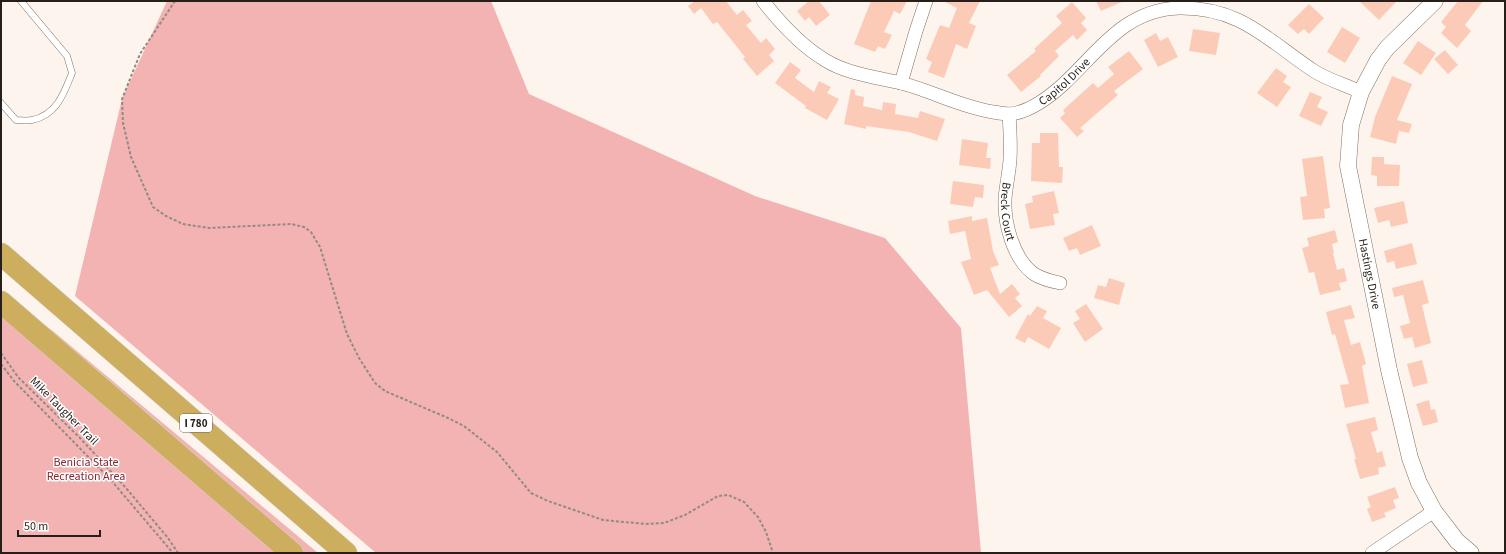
<svg xmlns="http://www.w3.org/2000/svg" width="1506" height="554" viewBox="0 0 1506 554" font-family="'Source Sans 3',sans-serif">
<rect width="100%" height="100%" fill="#fcf4ed"/>
<path fill="#f3b3b3" d="M167 1H491L529 94 755 196 885 238 961 328 981 553H376L75 296 122 99Z
M1 296 53 331 318 553H1Z"/>
<path fill="#fccbb8" d="M695 1H726L737 15 743 10 752 21 746 25 761 43 766 38 775 49 769 55 774 61 757 76 743 59 745 57 717 22 713 24 701 8 694 14 688 6Z
M809 1H819L830 15 816 26 809 17 805 21 797 11Z
M871 1H907L900 14 894 11 884 32 892 35 885 49 878 46 875 52 854 44Z
M943 1H980L969 23 976 26 967 49 956 44 944 78 928 72 932 62 926 59 940 25 949 28 957 8Z
M1096 1H1124L1101 11Z
M1359 1H1397L1379 20Z
M1458 1H1483L1465 25 1471 31 1457 48 1441 33 1446 27 1441 22Z
M1072 2 1086 18 1081 23 1087 30 1077 40 1073 35 1055 51 1059 56 1040 75 1041 76 1021 92 1007 75 1036 51 1034 49 1062 23 1056 16Z
M1309 4 1324 18 1309 34 1304 29 1298 34 1288 25Z
M1342 27 1360 38 1345 63 1327 52Z
M1193 29 1220 33 1216 55 1189 51Z
M1156 33 1160 41 1168 37 1178 57 1158 67 1144 40Z
M1418 41 1436 53 1421 75 1403 63Z
M1445 50 1458 65 1448 74 1434 59Z
M1129 51 1143 69 1114 91 1118 95 1080 128 1084 131 1077 137 1060 118 1065 113 1063 110 1093 83 1098 88 1114 74 1108 67Z
M790 62 801 70 795 78 814 92 819 81 831 87 827 93 839 99 827 120 805 108 806 106 775 83Z
M1276 68 1287 76 1283 82 1291 87 1277 107 1257 93Z
M1392 76 1412 84 1397 120 1412 124 1409 133 1399 131 1396 144 1370 137 1375 117Z
M851 89 855 90V95L864 97 863 106 882 110 883 102 896 104 895 114 918 118 920 111 945 119 937 141 909 132 866 126V129L844 124Z
M1310 92 1322 97 1317 107 1328 112 1321 126 1299 116Z
M1040 133H1058L1059 167H1063L1062 183 1031 181 1032 143H1040Z
M962 139 988 143 986 158H991L990 169 959 165Z
M1323 156 1330 208 1324 209 1325 218 1303 220 1300 197 1307 196 1302 159Z
M1372 157H1384V164L1400 165 1399 186H1377V176L1371 175Z
M953 181 984 185 983 198 975 197 973 207 950 204Z
M1054 191 1059 213 1053 214 1055 225 1030 229 1025 204 1033 202 1032 196Z
M1404 201 1408 223 1391 227 1389 220 1378 223 1374 208Z
M972 216V221L987 218 993 251 999 265 990 268 1000 294 1012 284 1020 294 1015 298 1022 306 1009 317 987 290 974 295 961 262 971 259 965 231 950 234 948 221Z
M1092 225 1101 246 1080 255 1077 248 1069 251 1063 238Z
M1335 230 1338 242 1332 244 1334 253H1333L1337 270 1344 268 1347 281 1339 283 1341 290 1320 295 1314 272 1309 273 1302 248 1309 246 1307 238Z
M1412 243 1417 264 1396 269 1394 261 1387 263 1384 251Z
M1109 278 1125 283 1119 305 1094 298 1098 285 1106 287Z
M1423 280 1429 303 1422 305 1431 343 1415 348 1412 337 1404 339 1400 326 1410 323 1403 295 1394 297 1392 288Z
M1086 304 1103 329 1085 342 1073 323 1080 319 1075 311Z
M1351 305 1355 318 1344 320 1351 345 1360 342 1366 364 1362 366 1369 403 1345 408 1340 385 1349 384 1335 334 1332 335 1326 312Z
M1037 306 1047 311 1043 318 1061 328 1049 349 1028 337 1025 343 1015 338 1028 314 1030 316Z
M1422 360 1428 383 1413 387 1407 364Z
M1429 400 1431 410 1435 409 1438 422 1423 426 1416 404Z
M1375 417 1378 430 1371 432 1377 453 1382 451 1386 466 1378 468 1379 474 1360 479 1354 459H1356L1346 424Z
M1395 487 1399 498 1393 500 1396 508 1384 513 1386 517 1372 522 1367 509 1371 507 1367 497Z"/>
<g fill="none" stroke-linecap="round" stroke-linejoin="round">
<defs>
<path id="service" d="M1 103 16 120C21 120 27 121 32 120 57 115 64 93 72 73L67 56 21 1"/>
<g id="minor">
<path id="s1" d="M763 1C781 24 800 45 825 60 847 74 876 77 901 83 932 91 961 107 993 112 999 113 1005 114 1010 114 1020 113 1031 108 1039 103 1088 73 1112 10 1179 8 1241 7 1267 40 1314 71 1328 80 1346 85 1361 92"/>
<path d="M901 83 916 31 926 1"/>
<path id="s2" d="M1009 114C1010 129 1011 145 1010 160 1009 173 1006 186 1005 199 1004 223 1013 259 1034 274 1042 279 1050 281 1060 283"/>
<path d="M1372 553 1434 511"/>
</g>
<g id="tertiary">
<path id="s3" d="M1435 1 1387 48 1378 60 1361 92 1351 125 1348 166 1389 370 1410 458 1419 483 1434 511 1457 541 1471 553"/>
</g>
<path id="motorway" d="M1 254 346 553
M1 302 292 553"/>
</defs>
<use href="#service" stroke="#837262" stroke-width="7"/>
<use href="#minor" stroke="#837262" stroke-width="14"/>
<use href="#tertiary" stroke="#837262" stroke-width="17"/>
<use href="#motorway" stroke="#d4d2d1" stroke-width="23"/>
<path stroke="#928a84" stroke-width="2" stroke-dasharray="3 2" stroke-linecap="butt" d="M175 1 140 54 122 99 123 123 131 157 153 207 166 216 183 224 209 228 291 224 304 227 311 232 320 247 347 334 359 358 375 383 385 391 448 418 464 426 497 452 531 493 548 501 603 520 646 524 664 523 685 515 718 496 728 495 744 502 758 517 766 532 773 553
M1 353 18 377 81 439 126 488 168 538 178 553
M1 364 14 381 110 479 173 553"/>
<use href="#service" stroke="#fff" stroke-width="6"/>
<use href="#minor" stroke="#fff" stroke-width="13"/>
<use href="#tertiary" stroke="#fff" stroke-width="16"/>
<use href="#motorway" stroke="#cdae5e" stroke-width="22"/>
</g>
<g text-anchor="middle" dominant-baseline="central" stroke-width="3" stroke-linejoin="round" paint-order="stroke">
<rect fill="#fff" stroke="#67625e" stroke-width="1" x="180" y="414" width="32" height="18" rx="3"/>
<g font-size="11" font-weight="bold" fill="#261f19">
<text x="196" y="423">I 780</text>
</g>
<g font-size="12" fill="#261f19" stroke="#fff">
<text stroke="none"><textPath href="#s1" startOffset="344">Capitol Drive</textPath></text>
<text stroke="none"><textPath href="#s2" startOffset="98">Breck Court</textPath></text>
<text stroke="none"><textPath href="#s3" startOffset="304">Hastings Drive</textPath></text>
<text transform="translate(64 411) rotate(45)">Mike Taugher Trail</text>
</g>
<g font-size="12" fill="#862531" stroke="#fff">
<text x="86" y="462">Benicia State<tspan x="86" dy="14">Recreation Area</tspan></text>
</g>
</g>
<rect width="1506" height="554" fill="none" stroke="#261f19" stroke-width="4"/>
<path d="M18 530v6h82v-6" fill="none" stroke="#261f19" stroke-width="2"/>
<text x="24" y="530" font-size="12" fill="#261f19" stroke="#ffffff" stroke-width="3" paint-order="stroke">50 m</text>
</svg>
